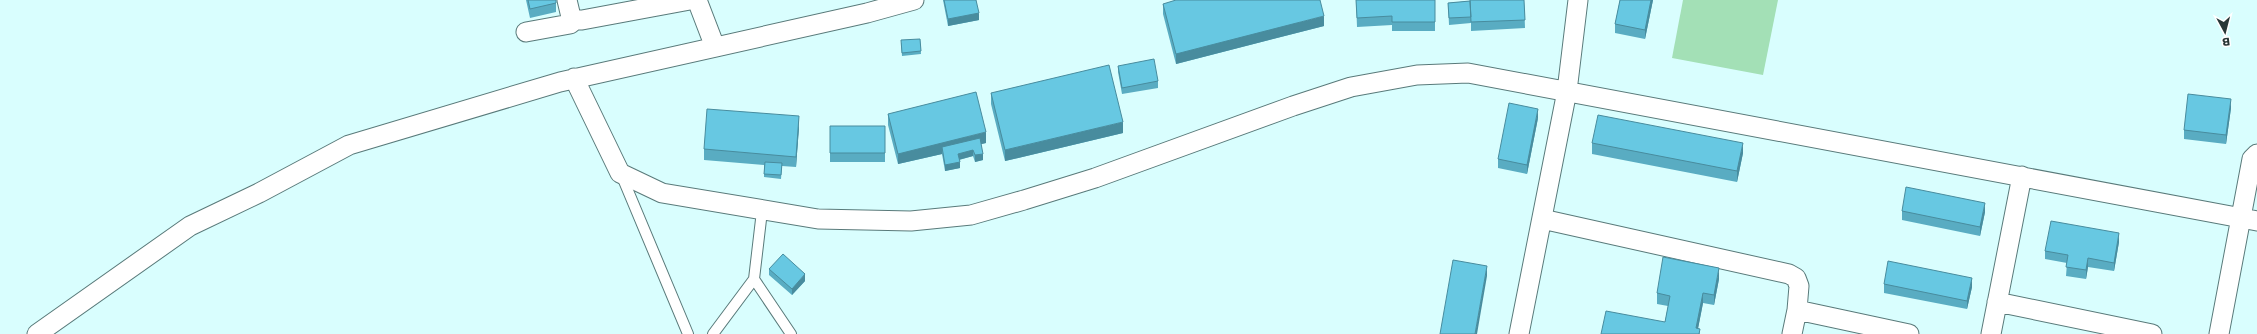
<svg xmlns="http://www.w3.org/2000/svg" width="2257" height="334" viewBox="0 0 2257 334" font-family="Rubik,sans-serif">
<rect width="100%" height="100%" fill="#d9fefe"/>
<path fill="#a3e0b6" d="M1683 0H1778L1763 75 1672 58Z"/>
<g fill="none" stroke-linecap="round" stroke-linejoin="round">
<defs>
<path id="service" d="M621 174 688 334
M762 211 754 279 791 334
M713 334 754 279"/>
<path id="minor" d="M567 0 571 17 575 20H582L690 0
M697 0 715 47
M526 32 570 24 575 20
M574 78 620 173 662 193 818 219 911 221 971 215 1024 200 1095 178 1293 106 1351 87 1417 75 1468 73 2257 221
M1542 219 1789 274 1796 278 1799 286 1797 310 1909 334
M1997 302 2152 334
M37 334 190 226 259 193 349 145 560 82 867 13 914 0
M1519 334 1567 91 1578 0
M1792 334 1797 310
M1991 334 2022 176
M2219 334 2252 159 2257 154"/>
</defs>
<use href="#service" stroke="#597a7a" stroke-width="12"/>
<use href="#minor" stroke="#597a7a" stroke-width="21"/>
<use href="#service" stroke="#fff" stroke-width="10"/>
<use href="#minor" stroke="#fff" stroke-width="19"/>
</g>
<path fill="#59acc2" d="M526 0H556V12L530 18Z
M943 0H976L979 20 948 26Z
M1356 0H1435V31H1392V25L1357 27Z
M1470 0H1524L1525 28 1471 31V23L1449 25 1448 3 1470 1Z
M1620 0H1653L1645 39 1615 33V24Z
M1163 4 1324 26 1176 64 1163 14Z
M920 39 921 54 902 56 901 43Z
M1118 66 1158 81V88L1122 94 1118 72Z
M991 93 1123 133 1005 161 991 104Z
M2231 108 2226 144 2184 139V130Z
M888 114 986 143 981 144 983 160 975 162 973 156 959 160 960 168 945 171 942 154 898 164 888 125Z
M1538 118 1527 174 1498 168V159Z
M830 126H885V162H830Z
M799 127 796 167 782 166 781 179 764 177V165L704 160V149Z
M1592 143 1743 153 1737 182 1592 154Z
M1902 211 1985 212 1980 236 1902 220Z
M2119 242 2114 271 2088 267 2086 279 2066 276 2067 263 2045 259V251Z
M769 269 805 281 792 295 769 275Z
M1719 279 1714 305 1703 303 1698 328 1700 334 1665 322 1668 306 1657 304V293Z
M1884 284 1972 287 1967 309 1884 293Z"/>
<path fill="#488c9e" d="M1651 0H1653L1645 39V30Z
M979 13V20L948 26V19Z
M1324 16V26L1176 64V54Z
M2231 99V108L2226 144V135Z
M1538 109V118L1527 174V165Z
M799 116V127L796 167V157Z
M1123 122V133L1005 161V150Z
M986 132V143L943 153 942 147V154L898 164V154Z
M1743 143V153L1737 182V171Z
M973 150V156L958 160V154Z
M983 154V160L975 162V155Z
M960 162V168L945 171V165Z
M1985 203V212L1980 236V227Z
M2119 233V242L2114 271V263Z
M2088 258V267L2086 279V270Z
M1487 266V276L1477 334H1475Z
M1719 268V279L1714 305V295Z
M805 274V281L792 295V289Z
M1972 278V287L1967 309V301Z
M1703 293V303L1697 334 1696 328Z"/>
<path fill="#67c8e2" stroke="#488c9e" d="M528 0H556V3L530 9Z
M944 0H976L979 13 948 19Z
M1176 0H1320L1324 16 1176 54 1163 4Z
M1356 0H1435V22H1392V16L1357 18Z
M1470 0H1524L1525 20 1471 22Z
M1620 0H1651L1645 30 1615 24Z
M1470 1 1471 17 1449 18 1448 3Z
M920 39 921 51 902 53 901 40Z
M1154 59 1158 81 1122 88 1118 66Z
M1109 65 1123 122 1005 150 991 93Z
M976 92 986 132 898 154 888 114Z
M2188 94 2231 99 2226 135 2184 130Z
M1509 103 1538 109 1527 165 1498 159Z
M707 109 799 116 796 157 704 149Z
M1598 115 1743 143 1737 171 1592 143Z
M830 126H885V153H830Z
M980 138 983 154 975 155 973 150 958 154 960 162 945 165 942 147Z
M765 162 782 163 781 175 764 174Z
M1906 187 1985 203 1980 227 1902 211Z
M2051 221 2119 233 2114 263 2088 258 2086 270 2066 267 2068 255 2045 251Z
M783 254 805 274 792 289 769 269Z
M1663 257 1719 268 1714 295 1703 293 1696 328 1700 329 1699 334H1601L1606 311 1665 322 1670 296 1657 293Z
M1453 260 1487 266 1475 334H1440Z
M1888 261 1972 278 1967 301 1884 284Z"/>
<g transform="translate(2225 32) rotate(173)" stroke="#ffffff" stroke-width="3" paint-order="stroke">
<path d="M0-3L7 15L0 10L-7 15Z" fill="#293737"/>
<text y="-6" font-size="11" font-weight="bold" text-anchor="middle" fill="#293737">B</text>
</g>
</svg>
